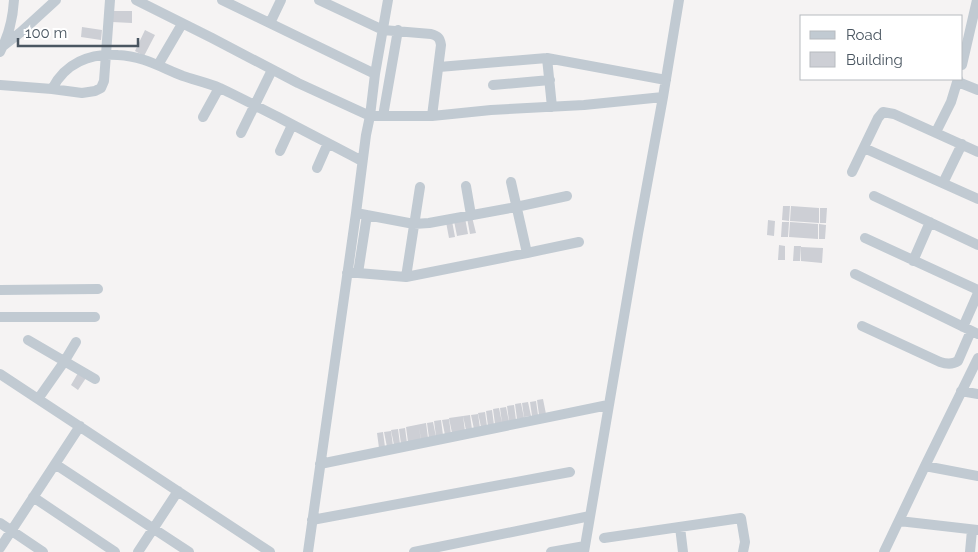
<svg xmlns="http://www.w3.org/2000/svg" width="978" height="552" viewBox="0 0 978 552" font-family="Raleway,sans-serif">
<rect width="100%" height="100%" fill="#f5f3f3"/>
<path fill="#cdcfd5" d="M112 11H132V23L112 22Z
M82 27 102 30 101 40 81 37Z
M145 30 155 35 144 56 135 51Z
M783 206H790L789 221 782 220Z
M791 206 819 208V223L790 221Z
M820 208H827L826 223H820Z
M472 217 476 233 470 234 467 218Z
M465 218 468 234 457 236 454 221Z
M768 220 775 221 774 236 767 235Z
M452 221 455 237 449 238 446 222Z
M782 222H789L788 237H781Z
M790 222 818 224V239L789 237Z
M819 224 826 225 825 239H819Z
M779 245 785 246V260H778Z
M794 246H801L800 261H793Z
M801 247 823 248 822 263 801 261Z
M78 373 86 378 78 390 71 385Z
M543 399 546 414 539 415 537 400Z
M536 401 538 415 532 416 530 402Z
M528 402 531 416 524 417 522 403Z
M521 403 524 418 517 419 515 404Z
M514 405 516 420 509 421 507 406Z
M506 407 509 422 502 423 500 408Z
M499 408 502 423 495 424 493 409Z
M492 410 494 425 488 426 486 411Z
M485 412 487 426 481 427 478 413Z
M478 414 480 428 474 429 471 415Z
M470 415 472 429 466 430 463 416Z
M463 416 465 431 452 433 449 418Z
M449 419 451 434 445 435 442 420Z
M441 420 443 435 436 436 434 421Z
M433 422 436 437 429 438 427 423Z
M426 423 428 438 421 439 419 428 421 440 408 442 406 427Z
M405 428 407 443 401 444 399 429Z
M398 429 400 444 394 445 391 430Z
M391 431 393 446 387 447 384 432Z
M383 432 385 447 379 448 377 433Z"/>
<g fill="none" stroke-linecap="round" stroke-linejoin="round">
<path stroke="#c1cad2" stroke-width="10" d="M136 0 212 38 298 83 370 116H432L491 110 584 105 663 97
M222 0 375 74
M319 0 383 30 431 34C438 36 440 38 441 45L432 116
M270 23 281 0
M3 46 21 32 56 0
M0 52C8 37 13 17 14 0
M547 58 552 107
M158 65 182 24
M962 65 977 0
M439 67 547 58 666 80
M958 82 978 90
M0 85 52 89 82 93 95 91 101 88 104 81 110 0
M493 85 550 80
M52 89C65 63 90 53 118 55 143 56 162 68 183 76 195 80 208 83 220 88 239 97 258 107 278 117 306 132 334 146 362 161
M383 116 398 30
M203 117 219 88
M936 132 951 102 958 79
M241 133 272 70
M864 148 978 199
M280 151 292 125
M317 168 328 143
M852 172 878 118 883 112 894 114 978 152
M511 182 527 253
M943 183 962 144
M466 186 471 215
M874 196 978 245
M356 213 414 224 429 223 516 207 567 196
M865 238 978 290
M913 261 930 222
M347 273H358L406 277 527 253 579 242
M358 273 367 215
M855 274 978 334
M406 277 420 187
M0 290 98 289
M0 317H95
M862 326 940 362C946 364 952 365 958 361L971 331
M963 327 978 293
M28 340 95 379
M0 374 270 552
M961 391 978 394
M38 399 64 362 76 342
M55 464 189 552
M320 464 608 405
M925 466 978 476
M33 497 115 552
M312 520 570 472
M899 521 978 530
M0 523 43 552
M680 527 683 552
M604 538 741 518 745 542 743 552
M0 548 80 426
M138 552 178 491
M308 552 356 213 366 135 370 116 375 74 388 0
M414 552 590 516
M551 552 585 546
M584 552 638 234 663 97 679 0
M884 552 925 466 978 358
M970 552 972 530"/>
</g>
<rect x="800" y="15" width="162" height="65" fill="#ffffff" stroke="#b7bbc0"/>
<rect x="810" y="31" width="25" height="8" fill="#c1cad2" stroke="#b7bbc0"/>
<text x="846" y="40" font-size="15" fill="#4a5661">Road</text>
<rect x="810" y="52" width="25" height="15" fill="#cdcfd5" stroke="#b7bbc0"/>
<text x="846" y="65" font-size="15" fill="#4a5661">Building</text>
<path d="M18 38v8h120v-8" fill="none" stroke="#4a5661" stroke-width="2.5"/>
<text x="25" y="38" font-size="15" fill="#4a5661" stroke="#ffffff" stroke-width="4" paint-order="stroke">100 m</text>
</svg>
